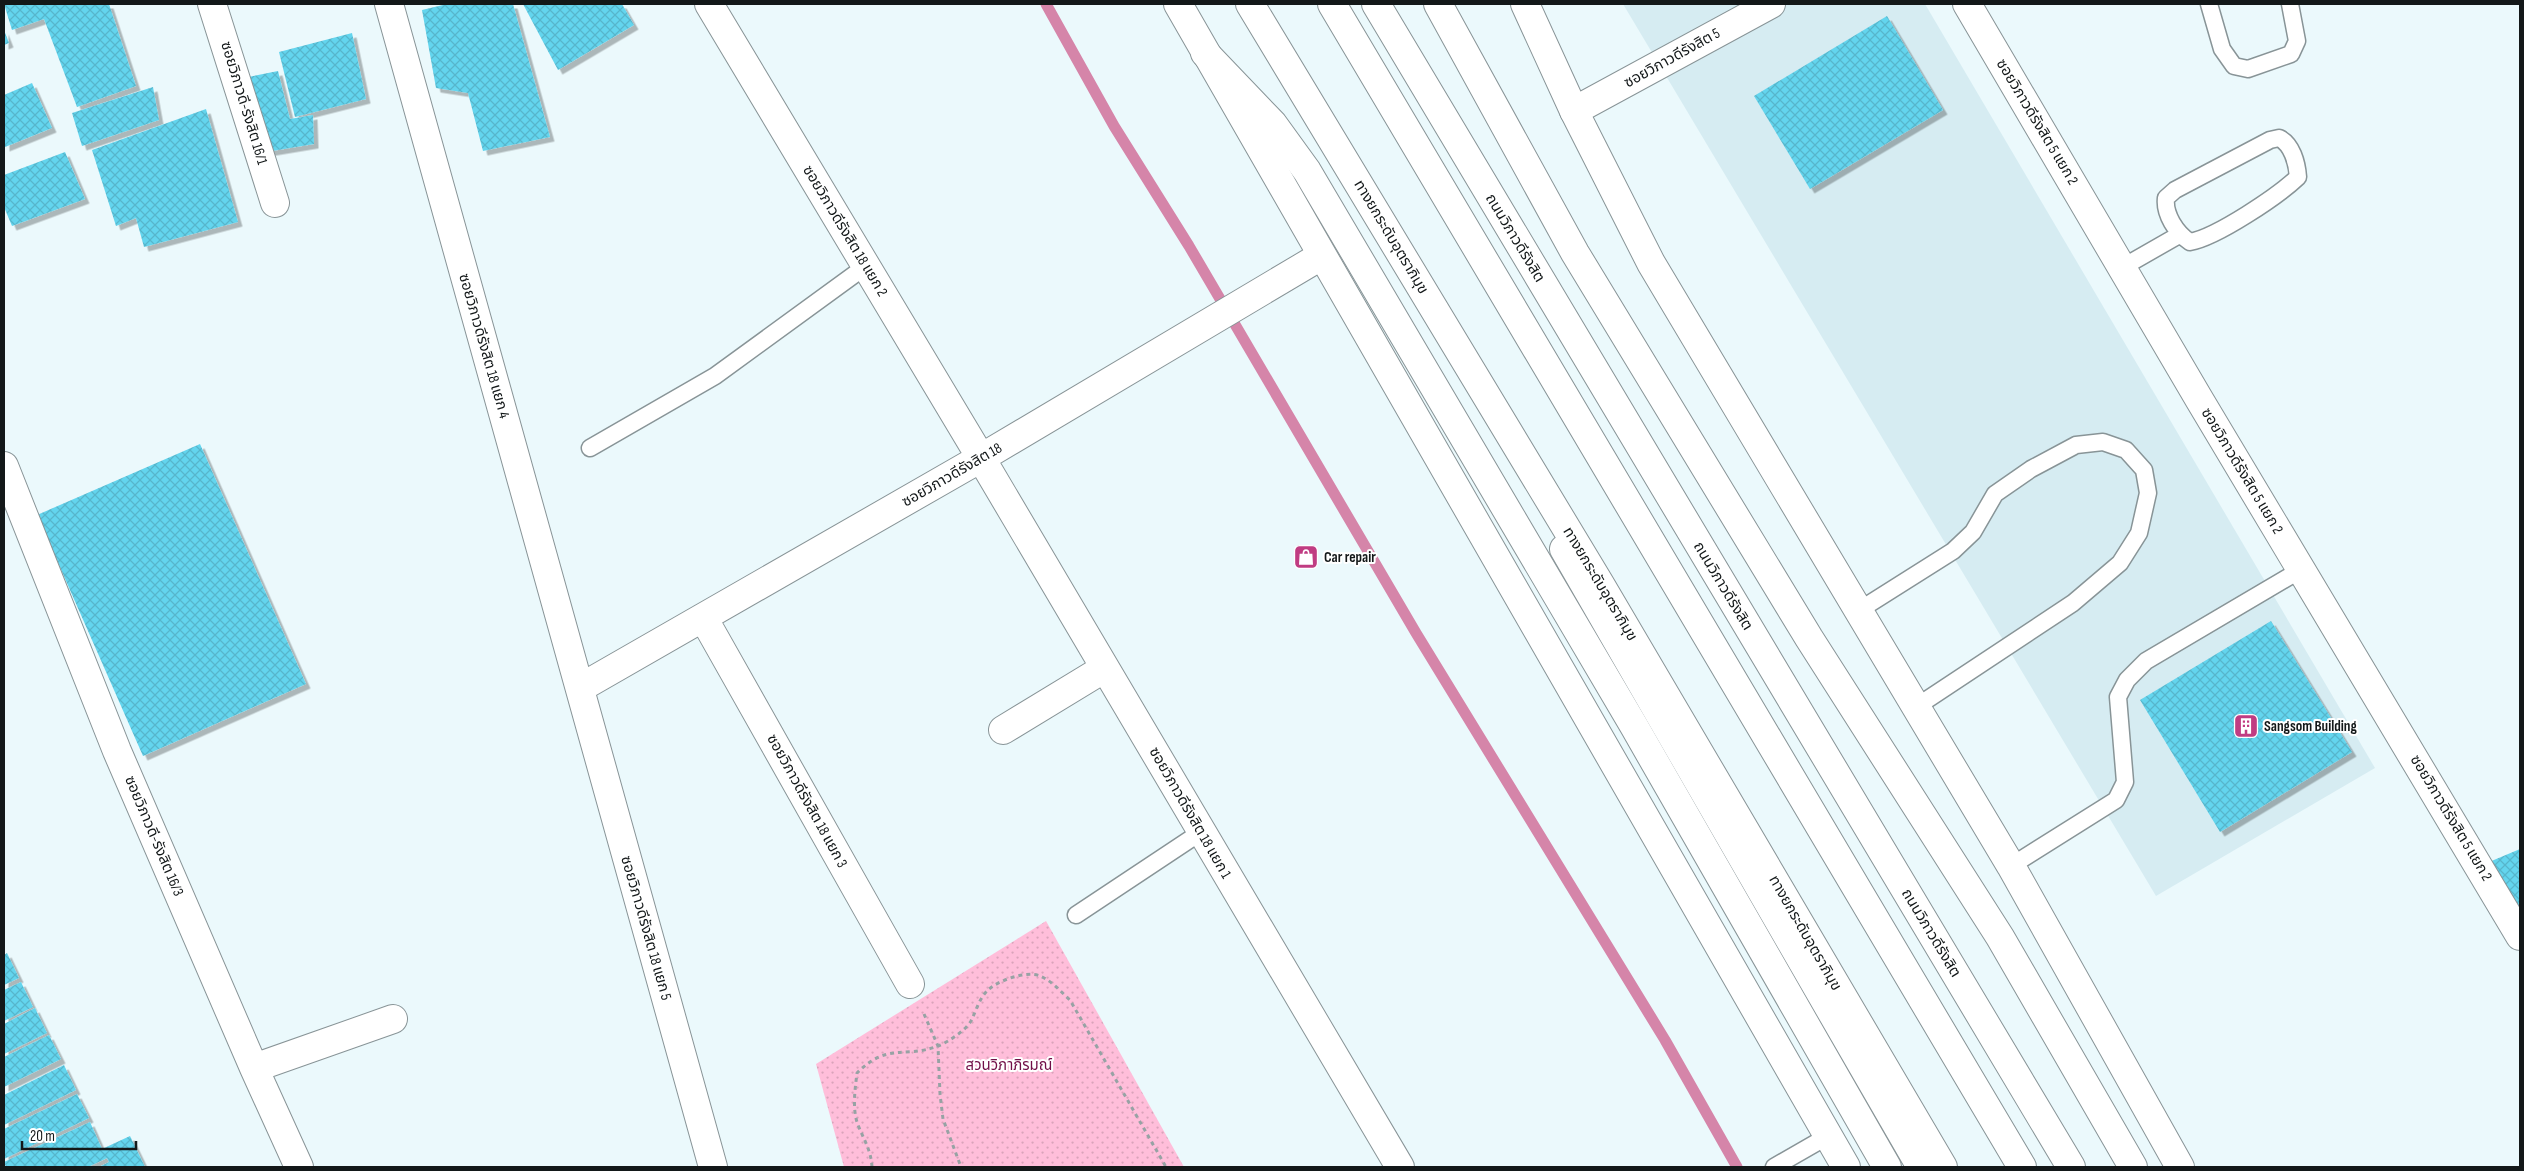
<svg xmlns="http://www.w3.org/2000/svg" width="2524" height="1171" viewBox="0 0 2524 1171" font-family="'Sofia Sans Condensed','Noto Sans Thai',sans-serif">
<defs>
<pattern id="grass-dots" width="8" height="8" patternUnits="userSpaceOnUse" patternTransform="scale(1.25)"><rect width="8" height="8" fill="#ffbeda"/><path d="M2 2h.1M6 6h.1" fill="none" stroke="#daa3ba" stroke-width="1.8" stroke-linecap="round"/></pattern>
<pattern id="building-cross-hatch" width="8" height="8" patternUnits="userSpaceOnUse" patternTransform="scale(1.25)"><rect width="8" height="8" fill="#64d5ee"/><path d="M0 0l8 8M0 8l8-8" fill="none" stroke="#56b6cc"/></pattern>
<filter id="shadow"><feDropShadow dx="4.5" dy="4.5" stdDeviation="0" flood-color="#0004"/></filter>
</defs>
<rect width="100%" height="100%" fill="#ebf9fc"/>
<path fill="#d6ecf2" d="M1623 4H1925L2375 768 2156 896Z"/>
<path fill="url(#grass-dots)" d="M1046 921 1184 1167H844L816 1064Z"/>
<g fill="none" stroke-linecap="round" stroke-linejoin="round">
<path stroke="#d585a9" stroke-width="11" d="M1046 4 1114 126 1189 246 1416 633 1665 1040 1737 1167"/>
</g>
<path fill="url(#building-cross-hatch)" filter="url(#shadow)" d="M4 4H109L136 86 77 107 44 19 12 30Z
M447 4H513L550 137 483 151 468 93 436 88 422 10Z
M523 4H622L634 25 558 70Z
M1887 16 1943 110 1810 189 1754 96Z
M4 30 9 43 4 45Z
M352 33 366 99 295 117 279 52Z
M278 71 290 119 313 115 314 144 266 152 243 78Z
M32 83 52 128 5 147 4 95Z
M153 87 159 120 82 146 72 113Z
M206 109 238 222 144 247 136 218 116 226 92 150Z
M65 152 85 199 12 226 4 207V175Z
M200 444 306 684 143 756 37 515Z
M2271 621 2352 752 2220 832 2140 700Z
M2520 849V923L2482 865Z
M7 953 19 978 4 985V955Z
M21 982 33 1007 4 1021V990Z
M35 1008 47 1033 4 1054V1024Z
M49 1035 61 1059 4 1087V1057Z
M64 1065 76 1090 4 1125V1095Z
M77 1094 89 1118 4 1159V1129Z
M90 1122 102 1149 130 1136 145 1167H99L109 1162 107 1158 88 1167H6L4 1162Z"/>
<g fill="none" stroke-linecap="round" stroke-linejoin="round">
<defs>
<path id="service" d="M2209 4 2222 49 2234 66 2248 69 2291 54 2297 41 2290 4
M2279 138C2292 144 2297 163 2298 177 2278 196 2217 237 2190 242 2176 233 2164 214 2166 198L2175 190 2270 140Z
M2123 267 2179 235
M590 448 715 376 866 266
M1858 611 1953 551 1973 532 1995 494 2031 469 2076 445 2103 442 2126 450 2144 470 2148 493 2139 533 2120 563 2073 603 1916 707
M2011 866 2116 800 2125 782 2118 697 2127 680 2146 661 2302 569
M1076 915 1201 832
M1774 1167 1828 1136"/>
<path id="minor" d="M212 4 275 203
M389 4 713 1167
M709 4 981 458 1400 1167
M1967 4 2199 399 2520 936
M1574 111 1771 4
M4 466 117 751 254 1068 393 1019
M704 619 910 984
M580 688 981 458 1321 256
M1003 730 1105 668
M254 1068 299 1167"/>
<path id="secondary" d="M1178 4 1846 1167
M1525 4 1574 111 1651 263 2011 866 2180 1167"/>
<path id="trunk" d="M1376 4 2071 1167
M1564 549 1921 1167"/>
<path id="motorway" d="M1250 4 1600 584 1943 1167
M1332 4 2022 1167
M1438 4 1575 253 1809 638 2000 937 2133 1167
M1205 53 1273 124 1307 171 1634 726 1887 1167"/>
</defs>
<use href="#service" stroke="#889497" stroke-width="19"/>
<use href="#minor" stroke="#889497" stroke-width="30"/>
<use href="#secondary" stroke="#889497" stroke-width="30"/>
<use href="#trunk" stroke="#889497" stroke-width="30"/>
<use href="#motorway" stroke="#889497" stroke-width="30"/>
<path stroke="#97a2a4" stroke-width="3" stroke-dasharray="4 4" stroke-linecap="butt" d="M924 1014 938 1046 940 1094 943 1119 961 1167
M872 1167C871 1150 864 1140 858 1125 852 1109 855 1090 857 1073 888 1042 903 1059 938 1046 948 1042 965 1031 971 1021 976 1011 979 999 987 991 996 981 1027 970 1040 976 1052 981 1060 991 1070 1000L1166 1167"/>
<use href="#service" stroke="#fff" stroke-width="16"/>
<use href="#minor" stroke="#fff" stroke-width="28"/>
<use href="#secondary" stroke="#fff" stroke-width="28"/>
<use href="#trunk" stroke="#fff" stroke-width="28"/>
<use href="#motorway" stroke="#fff" stroke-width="28"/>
</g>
<defs>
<symbol id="shop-square" viewBox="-11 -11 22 22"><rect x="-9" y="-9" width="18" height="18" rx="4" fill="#c03c82" stroke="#fff"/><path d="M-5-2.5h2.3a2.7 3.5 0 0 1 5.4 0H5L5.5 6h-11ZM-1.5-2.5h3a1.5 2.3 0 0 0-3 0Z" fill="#fff"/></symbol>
<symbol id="building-square" viewBox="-11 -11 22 22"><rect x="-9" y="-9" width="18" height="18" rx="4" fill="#c03c82" stroke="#fff"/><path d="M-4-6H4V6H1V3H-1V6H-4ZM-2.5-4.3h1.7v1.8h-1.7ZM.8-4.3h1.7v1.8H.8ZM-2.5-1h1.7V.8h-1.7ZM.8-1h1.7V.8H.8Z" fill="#fff"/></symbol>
</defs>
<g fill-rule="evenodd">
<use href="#shop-square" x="1292" y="543" width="28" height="28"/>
<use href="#building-square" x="2232" y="712" width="28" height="28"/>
</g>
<g text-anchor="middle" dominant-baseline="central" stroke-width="4" stroke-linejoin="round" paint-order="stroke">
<g font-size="15" fill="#131819" stroke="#fff">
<text transform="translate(1672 58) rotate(-29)">ซอยวิภาวดีรังสิต 5</text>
<text transform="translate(244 103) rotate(73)">ซอยวิภาวดี-รังสิต 16/1</text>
<text transform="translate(2037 122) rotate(59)">ซอยวิภาวดีรังสิต 5 แยก 2</text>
<text transform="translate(845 231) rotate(59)">ซอยวิภาวดีรังสิต 18 แยก 2</text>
<text transform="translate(1391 237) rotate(59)">ทางยกระดับอุตราภิมุข</text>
<text transform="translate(1515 238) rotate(59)">ถนนวิภาวดีรังสิต</text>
<text transform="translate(484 346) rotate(74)">ซอยวิภาวดีรังสิต 18 แยก 4</text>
<text transform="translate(2242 471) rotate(59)">ซอยวิภาวดีรังสิต 5 แยก 2</text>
<text transform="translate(952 475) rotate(-30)">ซอยวิภาวดีรังสิต 18</text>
<text transform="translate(1600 584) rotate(59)">ทางยกระดับอุตราภิมุข</text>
<text transform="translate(1723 586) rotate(59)">ถนนวิภาวดีรังสิต</text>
<text transform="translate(807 801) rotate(61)">ซอยวิภาวดีรังสิต 18 แยก 3</text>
<text transform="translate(1190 813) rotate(60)">ซอยวิภาวดีรังสิต 18 แยก 1</text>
<text transform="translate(2451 818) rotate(59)">ซอยวิภาวดีรังสิต 5 แยก 2</text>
<text transform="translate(154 836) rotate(67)">ซอยวิภาวดี-รังสิต 16/3</text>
<text transform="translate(646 928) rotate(74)">ซอยวิภาวดีรังสิต 18 แยก 5</text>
<text transform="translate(1805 933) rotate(60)">ทางยกระดับอุตราภิมุข</text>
<text transform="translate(1931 933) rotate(59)">ถนนวิภาวดีรังสิต</text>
</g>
<g font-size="15" font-weight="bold" fill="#131819" stroke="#fff" text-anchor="start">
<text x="1324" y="557">Car repair</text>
<text x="2264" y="726">Sangsom Building</text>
</g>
<g font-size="15" fill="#700f47" stroke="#fff">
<text x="1009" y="1065">สวนวิภาภิรมณ์</text>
</g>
</g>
<rect width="2524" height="1171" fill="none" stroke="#131819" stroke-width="10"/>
<path d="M22 1141v8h114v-8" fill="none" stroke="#131819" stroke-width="2.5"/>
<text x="30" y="1141" font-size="15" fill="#131819" stroke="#ffffff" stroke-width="4" paint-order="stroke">20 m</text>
</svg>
